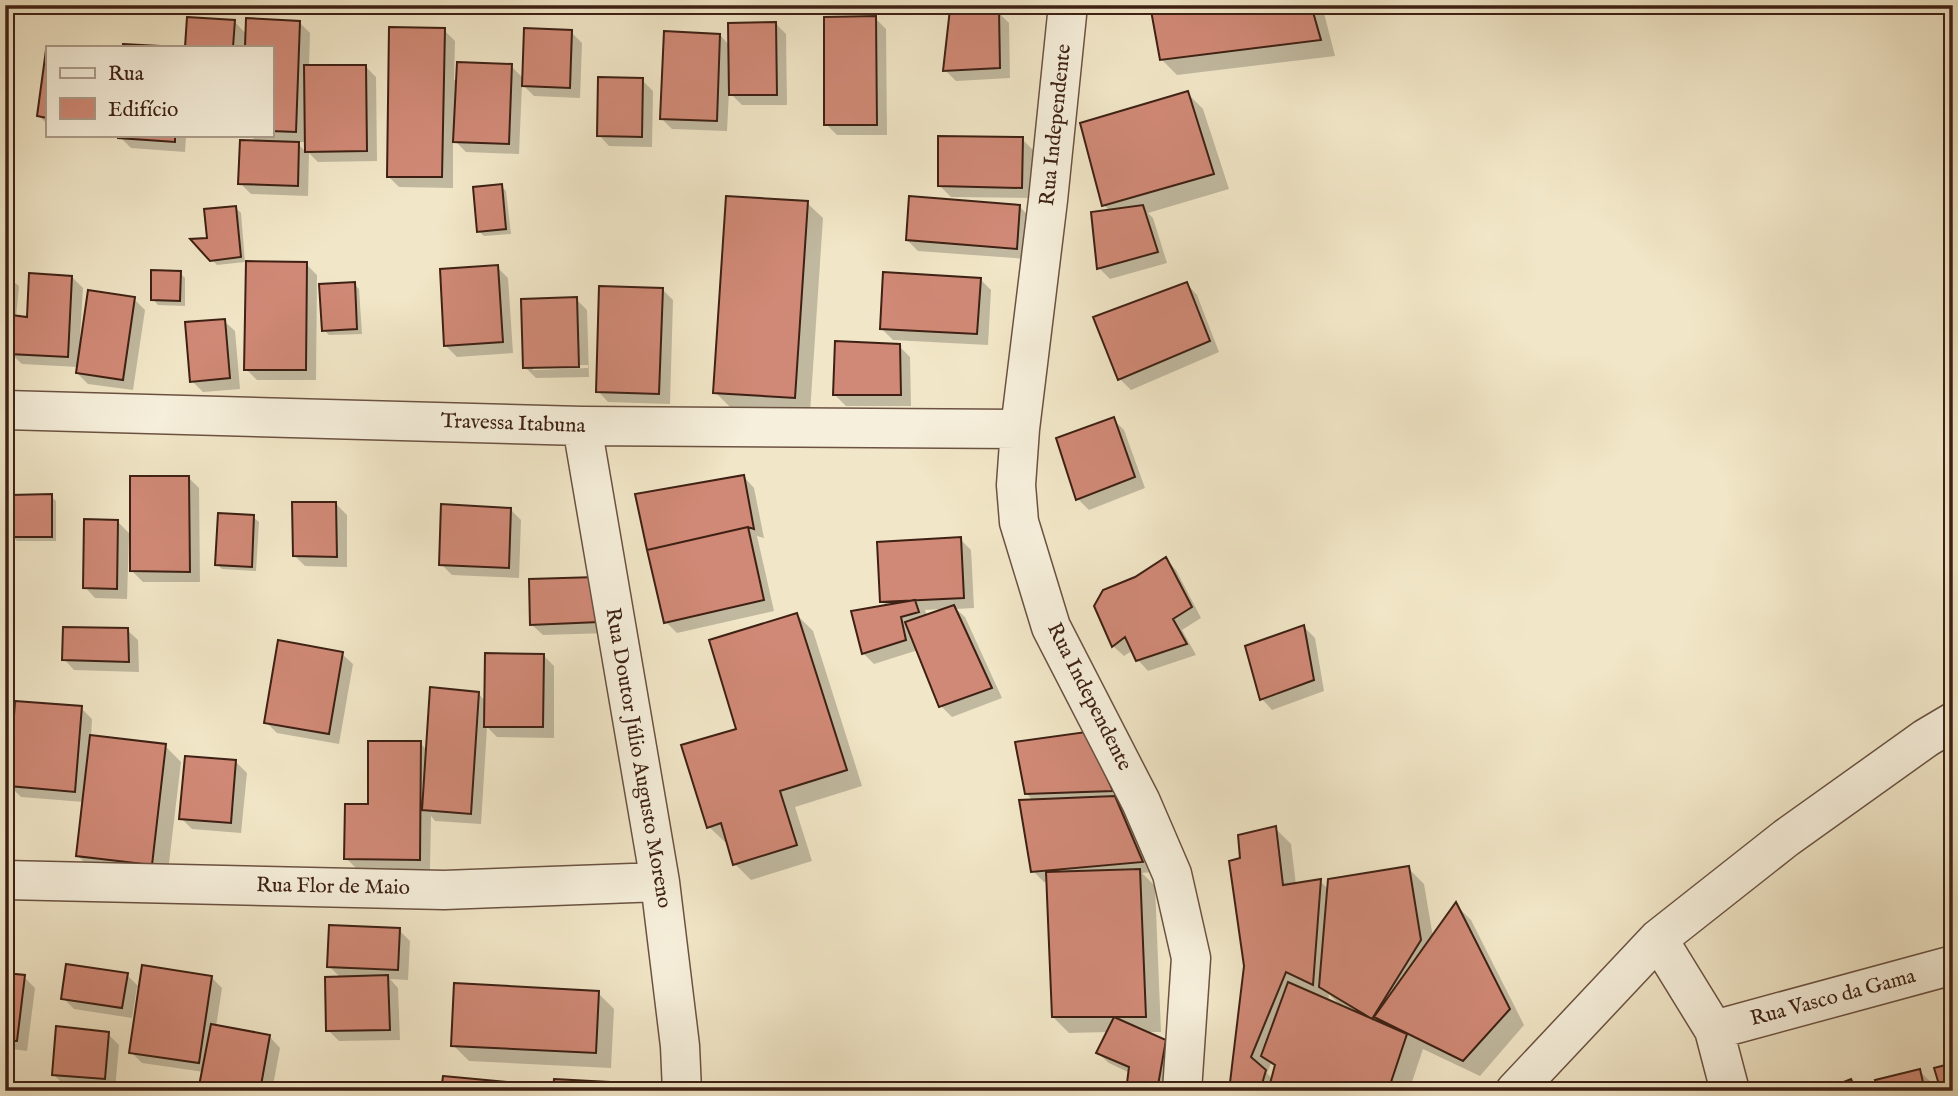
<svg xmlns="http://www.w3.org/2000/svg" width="1958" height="1096" viewBox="0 0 1958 1096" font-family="'IM FELL English',serif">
<rect width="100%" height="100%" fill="#f1e6c7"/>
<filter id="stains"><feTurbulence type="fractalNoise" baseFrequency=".00286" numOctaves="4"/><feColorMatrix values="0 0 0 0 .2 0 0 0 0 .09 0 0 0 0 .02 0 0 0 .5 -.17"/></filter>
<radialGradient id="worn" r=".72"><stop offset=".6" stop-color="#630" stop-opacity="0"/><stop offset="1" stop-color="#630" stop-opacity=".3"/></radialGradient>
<path fill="#0003" fill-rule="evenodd" d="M1152 5H1322L1335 56 1177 75 1161 59Z
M998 12 1009 23 1010 78 956 81 945 70Z
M875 18 886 29 887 135H837L826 124Z
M188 19 234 21 247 35 299 22 310 33 309 67 365 66 376 77 377 161 318 162 309 153 308 196 251 194 240 183 257 142 250 135H271V47H187ZM296 142H307V153Z
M775 23 786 34 787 105H742L729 92 727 131 672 129 661 118 720 35 730 46Z
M444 30 455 41 454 80H458L511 66 524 79 571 32 582 43 580 98 534 96 522 84 519 154 466 152 453 139V188L399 187 388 176Z
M47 53V124L39 116Z
M642 80 653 91 652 147 609 146 599 135Z
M1187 93 1203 109 1229 189 1148 213 1153 218 1167 263 1110 279 1099 268 1110 211 1104 205Z
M120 135H186L185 152 131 148 120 137Z
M1022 139 1033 150 1032 198 951 197 940 186Z
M501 186 506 191 511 234 484 236 479 231Z
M807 203 823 218 810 413 731 408 715 392Z
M1019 206 1030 217 1027 259 918 251 907 240Z
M236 208 241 213 245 262 217 265 194 240 209 239Z
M306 264 317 275 316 380H257L246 369Z
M497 267 508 278 513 353 457 357 446 346Z
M180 273 185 278V306L158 305 153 299Z
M5 275 19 286 16 317 28 318 72 277 83 288 80 337H83L134 299 145 310 133 390 88 384 77 373 78 367 22 364 11 354 5 395Z
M980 279 991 290 988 345 893 340 882 329Z
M354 284 359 289 362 334 329 335 324 330Z
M1187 284 1197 295 1219 352 1131 390 1120 379Z
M662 289 673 300 670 404 608 402 598 391Z
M576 299 587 310 589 377 536 378 525 367ZM588 365V368L533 370V366Z
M224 321 235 331 240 389 203 392 192 381Z
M899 346 910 357 911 406H846L835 395Z
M1113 419 1124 430 1145 488 1089 510 1078 499 1058 439Z
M188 477 199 488 200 582H143L132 571V537H129L127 599 95 598 85 587 118 522 132 536Z
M744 477 754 488 764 538 757 536 774 611 677 633 666 622Z
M51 496 56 501V541H17L12 536Z
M336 504 347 515V567L305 566 294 555Z
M510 509 521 520 519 578 452 575 441 564Z
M253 517 259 522 256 571 222 569 217 564Z
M960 539 971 550 974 608 956 609 965 617 1002 698 952 717 941 706 918 650 874 664 863 653 887 606 882 601ZM943 609 927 616 925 610Z
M1166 559 1176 570 1201 618 1182 630 1196 655 1148 671 1138 660 1133 650 1124 656 1113 646 1135 579Z
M596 579 609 633 543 635 532 625Z
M797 615 813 631 862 786 795 807 812 861 751 880 735 864 728 841 725 842 709 827 738 730Z
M1304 627 1315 638 1324 691 1272 710 1262 699Z
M127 630 138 640 139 672 74 670 64 659Z
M342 654 353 664 339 744 277 733 266 722Z
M543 655 554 666V738L497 737 487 727 481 824 435 821 431 816 430 870 357 869 346 858 370 806 420 743 428 751 478 693 486 702Z
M81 708 92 719 91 737 165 746 181 762 167 880 94 872 78 856 84 802 21 797 10 786Z
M1086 734 1122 802H1118L1126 809 1152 872 1142 873 1155 886 1161 1032H1144L1165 1041 1176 1052 1169 1091H1128L1130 1073 1109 1063 1098 1053 1108 1032 1069 1033 1053 1017 1048 882H1044L1033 871 1034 802 1026 793Z
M236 762 247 773 241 833 192 829 181 818Z
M1275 828 1291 844 1296 885 1320 881 1329 890 1408 868 1424 884 1433 937 1456 905 1471 920 1524 1025 1480 1076 1423 1049 1409 1091H1230L1246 965 1242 860ZM1329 994 1343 1008 1328 1002ZM1271 1063 1276 1068 1273 1080 1267 1073Z
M399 930 410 941 408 980 390 979 398 988 400 1040 339 1041 328 1030 341 978 329 966Z
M5 975 24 977 35 988 27 1051 5 1048Z
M127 975 140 988 137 987 132 1018 74 1009 63 998Z
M211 977 222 988 216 1027 270 1037 280 1048 272 1091H200L204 1072 142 1063 131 1052Z
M598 993 614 1009 611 1068 469 1061 453 1045Z
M108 1034 119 1045 115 1089 64 1085 53 1074Z
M1919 1071 1930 1081 1932 1091H1880Z"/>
<path fill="#d08976" stroke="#3e2114" stroke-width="2" d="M1150 5H1311L1321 40 1160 60Z
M950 9 999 10 1000 68 943 71Z
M876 16 877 125H824V17Z
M187 17 235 20 233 47H185Z
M246 18 300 21 296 132 271 131V47H245Z
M776 22 777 95H729L728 23Z
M389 27 445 28 442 177H387Z
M524 28 572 30 570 88 522 86Z
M664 31 720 34 717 121 660 119Z
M123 44 180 47H123Z
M46 50H47V118L37 116Z
M457 62 512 64 509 144 453 142Z
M304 65H366L367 151 305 152Z
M598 77 643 78 642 137 597 136Z
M1188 91 1214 174 1102 206 1080 123Z
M118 135H175V142L118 138Z
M938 136 1023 137 1022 188 938 186Z
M240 140 299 142 298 186 238 184Z
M502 184 506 229 477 232 473 187Z
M726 196 808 201 795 398 713 393Z
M909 196 1020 205 1017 249 906 240Z
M1143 205 1158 252 1097 269 1091 212Z
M236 206 241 257 210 261 190 239 207 238 204 209Z
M246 261 307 262 306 370H244Z
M498 265 503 342 444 346 440 269Z
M151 270 181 271 180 301 151 300Z
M883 272 981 278 977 334 880 329Z
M5 273 9 274 5 308Z
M29 273 72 276 68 357 9 354 11 315 27 317Z
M355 282 357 329 322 331 319 284Z
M1187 282 1210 341 1118 380 1093 317Z
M599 286 663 288 659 394 596 392Z
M88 290 135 297 123 380 76 373Z
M577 297 579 367 523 368 521 299Z
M225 319 230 378 190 382 185 322Z
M835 341 900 344 901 395H833Z
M1114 417 1135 477 1076 500 1056 438Z
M744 475 754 529 748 527 647 550 635 494Z
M130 476H189L190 572 130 571Z
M52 494V537H10V495Z
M292 502H336L337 557 293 556Z
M441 504 511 508 509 568 439 565Z
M218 513 254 515 252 567 215 565Z
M84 519 118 520 117 589 83 588Z
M748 527 764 600 664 623 647 550Z
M961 537 964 598 880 602 877 542Z
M1166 557 1192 607 1173 619 1187 644 1136 661 1125 637 1112 647 1094 606 1103 590 1135 577Z
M597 577 599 622 530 625 529 579Z
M915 600 919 612 901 617 906 640 862 654 851 611Z
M954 605 992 688 939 707 905 622Z
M797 613 847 770 780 791 797 845 733 865 721 823 707 828 681 745 736 729 709 640Z
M1304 625 1314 680 1260 700 1245 646Z
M63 627 128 628 129 662 62 660Z
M278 640 343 652 329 734 264 723Z
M485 653 544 654 543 727H484Z
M430 687 479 692 471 814 422 810Z
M15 701 82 706 75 792 9 786Z
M1086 732 1113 791 1025 794 1015 742Z
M90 735 166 744 152 865 76 856Z
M368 741H421L420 860 344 859 345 804H368Z
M185 756 236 760 231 823 179 819Z
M1115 796 1143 862 1031 872 1019 800Z
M1276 826 1283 885 1321 879 1313 985 1286 972 1251 1057 1266 1070 1260 1091H1229L1244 966 1229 861 1240 858 1238 835Z
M1409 866 1421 940 1372 1019 1319 987 1328 879Z
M1140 869 1146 1017H1052L1046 872Z
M1456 902 1510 1009 1463 1061 1374 1017Z
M329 925 400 928 398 970 327 967Z
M66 964 128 973 122 1008 61 999Z
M142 965 212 976 199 1063 129 1053Z
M5 973 25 975 17 1041 5 1040Z
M388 975 390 1030 326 1031 325 977Z
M1288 982 1407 1034 1388 1091H1268L1275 1065 1261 1056Z
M454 983 599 991 596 1053 451 1046Z
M1114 1017 1166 1040 1157 1091H1126L1129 1067 1096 1053Z
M211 1024 270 1035 260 1091H198Z
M56 1026 109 1032 105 1079 52 1075Z
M1953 1063V1091H1941L1934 1068Z
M1920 1069 1925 1091H1878L1875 1080Z
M443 1076 519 1083V1091H441Z
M554 1079 647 1084V1091H553Z
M1851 1079 1856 1091H1821Z"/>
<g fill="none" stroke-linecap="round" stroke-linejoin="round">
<defs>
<path id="minor" d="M1068 5 1048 200 1020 429 1016 485 1019 522 1051 627 1141 802 1172 874 1191 958 1182 1091
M5 410 582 426 1020 429
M582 426 660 882 680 1046 682 1091
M5 880 444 890 660 882
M1658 939 1714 1030 1730 1091
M1714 1030 1953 965
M1515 1091 1658 939 1786 838 1926 738 1953 722"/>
</defs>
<use href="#minor" stroke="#6b5241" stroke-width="41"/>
<use href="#minor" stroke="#f6efdb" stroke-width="38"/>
</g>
<g text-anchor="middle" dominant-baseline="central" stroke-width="5" stroke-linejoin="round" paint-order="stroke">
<g font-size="21" fill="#3e2114" stroke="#f6efdb">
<text transform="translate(1056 125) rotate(-84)">Rua Independente</text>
<text transform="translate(513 424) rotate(2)">Travessa Itabuna</text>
<text transform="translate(1089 697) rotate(63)">Rua Independente</text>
<text transform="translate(638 758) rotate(80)">Rua Doutor Júlio Augusto Moreno</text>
<text transform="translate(333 887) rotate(1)">Rua Flor de Maio</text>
<text transform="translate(1833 998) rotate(-15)">Rua Vasco da Gama</text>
</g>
</g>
<rect width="1958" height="1096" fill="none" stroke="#f1e6c7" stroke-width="28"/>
<rect x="7" y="7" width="1944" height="1082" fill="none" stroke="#3e2114" stroke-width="3.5"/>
<rect x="14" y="14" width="1930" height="1068" fill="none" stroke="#3e2114" stroke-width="2"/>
<rect x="46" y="46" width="228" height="91" fill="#f6efdb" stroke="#ac9d8b" stroke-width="2"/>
<rect x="60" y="68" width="35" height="10" fill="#f6efdb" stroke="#ac9d8b" stroke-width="2"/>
<text x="108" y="80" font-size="21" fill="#3e2114">Rua</text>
<rect x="60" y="98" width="35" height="21" fill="#d08976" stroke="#ac9d8b" stroke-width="2"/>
<text x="108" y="116" font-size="21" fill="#3e2114">Edifício</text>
<rect width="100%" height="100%" filter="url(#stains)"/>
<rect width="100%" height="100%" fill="url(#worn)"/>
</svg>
